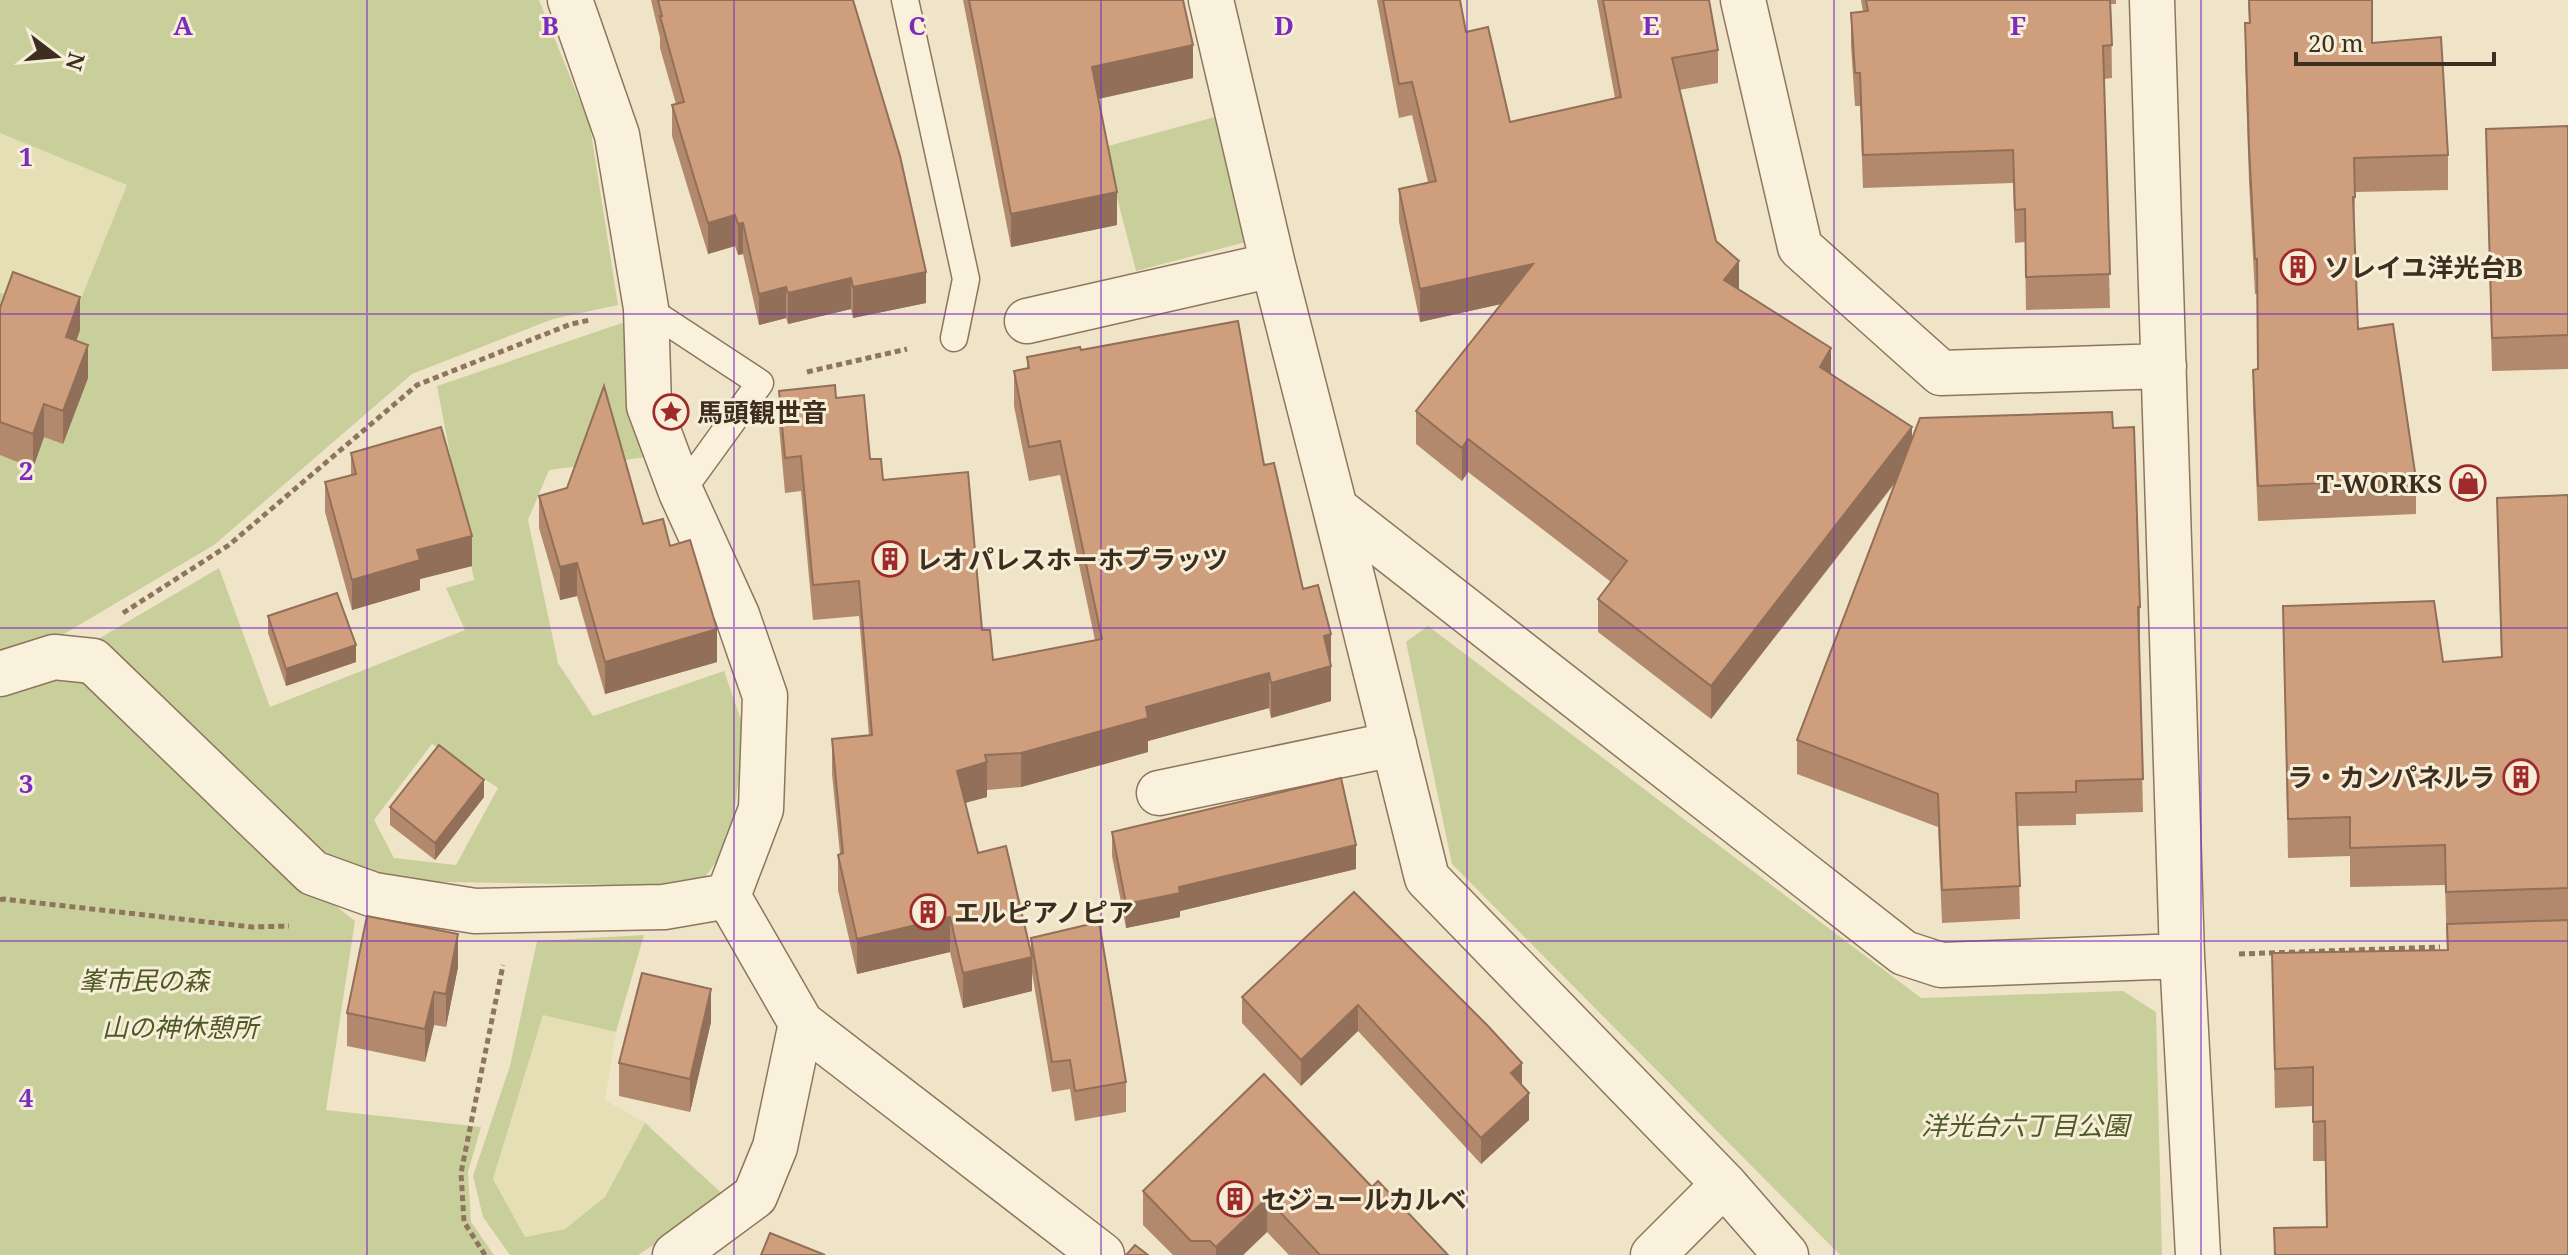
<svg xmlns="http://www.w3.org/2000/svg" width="2568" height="1255" viewBox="0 0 2568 1255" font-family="'Noto Serif','Noto Sans JP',serif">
<rect width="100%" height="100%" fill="#f0e4c8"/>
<path fill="#e6deb5" d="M0 133 128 184 76 311 0 293Z
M543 1015 616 1032 605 1100 651 1126 605 1197 565 1229 525 1237 493 1179Z"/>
<path fill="#c9cf9b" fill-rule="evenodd" d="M0 0H539L590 126 618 305 553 319 412 374 214 545 37 650 0 657V293L76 311 127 185 0 133Z
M1215 117 1246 242 1136 271 1104 147Z
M625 322 647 457 549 470 528 520 558 663 593 716 724 671 745 731 730 844 698 886 381 881 331 857 116 659 88 645 219 568 270 707 465 630 446 588 474 580 437 386ZM432 744 498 788 456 865 394 858 374 820Z
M1428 626 1921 998 2123 991 2156 1012 2162 1255H1840L1452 864 1406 642Z
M88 677 327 899 355 921 326 1110 481 1127 468 1172 471 1222 494 1255H0V698L33 678Z
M644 935 616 1032 543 1015 493 1179 525 1237 565 1229 605 1197 645 1123 726 1197 638 1255H510L483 1217 473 1176 510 1066 537 941Z"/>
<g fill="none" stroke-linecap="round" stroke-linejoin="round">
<defs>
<path id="service" d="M905 0 966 279 954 338
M646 308 760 383 681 492"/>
<path id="minor" d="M570 0 617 135 646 308 649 406 681 492 737 615 765 696 761 809 728 896 801 1023 1102 1255
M1211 0 1273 265 1335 508 1904 953 1941 965 2182 956
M1743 0 1800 247 1941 373 2164 366
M2152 0 2182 956 2198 1255
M1027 321 1273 265
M1335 508 1427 878 1724 1184 1786 1255
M0 674 54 657 93 661 313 873 374 895 475 911 664 907 728 896
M1159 793 1394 744
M675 1255 755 1196 775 1147 801 1023
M1653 1255 1724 1184"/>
</defs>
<use href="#service" stroke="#8d765c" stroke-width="29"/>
<use href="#minor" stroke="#8d765c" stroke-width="47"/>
<path stroke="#8d765c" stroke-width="5" stroke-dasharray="6 4" stroke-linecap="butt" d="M807 372 907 349
M123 613 229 545 417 385 571 324 590 320
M0 900 3 899 252 927 289 926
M2239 954 2440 947
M485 1255 464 1222 461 1173 503 965"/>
<use href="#service" stroke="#faf1dc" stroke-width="26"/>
<use href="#minor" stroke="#faf1dc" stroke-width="44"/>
</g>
<path fill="#b2896c" d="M651 0H853L926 303 853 318 851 309 788 324 786 318 759 325 743 254 738 255 735 246 708 254 672 136V105L676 104 660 48V38Z
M963 0H1183L1193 78 1099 99 1117 225 1011 247Z
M1377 0H1460L1466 32 1510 122 1615 98 1597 0H1709L1718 50V83L1679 90 1716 241 1739 290 1831 374 1912 438 2113 428 2140 607V640H2139L2143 812 2076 814V825L2018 826 2020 919 1942 923 1938 827 1797 774V740L1896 482 1711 719 1598 632V599L1611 582 1468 472 1462 481 1416 444V411L1501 304 1420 322 1399 222V189L1428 182 1412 115 1399 118Z
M1861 0H2116V4H2111L2112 78 2104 79 2110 308 2026 310 2025 242 2015 243 2013 183 1863 188 1860 106H1855L1851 46V13L1863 12Z
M2248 0H2372V43L2448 155V190L2355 192 2354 232 2358 329 2416 479V514L2258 521 2253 405V370L2258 369 2257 294H2255L2249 182 2245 58V23H2249Z
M2568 126V369L2492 371 2486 129Z
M0 308 80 330 76 341 88 378 63 444 44 437 33 468 0 455Z
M1081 350 1264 465 1303 589 1331 634V701L1271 718 1269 708 1148 741V752L1021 787 987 790V797L965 803 978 853 1031 953V938L1126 1082V1112L1075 1121 1070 1089 1052 1092 1032 973V991L963 1008 950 952 857 974 838 890V855L840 854 832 774V739L869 736 859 616 813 620 801 491 785 493 779 426V391L836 398 870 459 982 630 993 660 1095 640 1060 475 1029 481 1014 406V371L1027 368V357Z
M351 453 472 566 420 579V590L352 610 325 512V482L351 476Z
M2568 495V1255L2326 1227 2325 1161H2313V1106L2275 1108 2272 953 2447 950 2445 885 2350 887V856L2288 858 2283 606 2443 662 2501 657 2497 498Z
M539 496 643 524 670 546 717 662 605 694 577 596 560 600 539 528Z
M268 616 356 662 286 686 268 633Z
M484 797 435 860 390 825V807Z
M1112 832 1356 869 1180 911V917L1126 928 1112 856Z
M1354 892 1522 1085 1529 1120 1481 1164 1358 1031 1301 1086 1242 1023V997Z
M458 967 446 1027 434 1025 425 1062 347 1046V1013Z
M711 1022 690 1112 619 1096V1063Z
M1372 1187 1448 1255H1289L1267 1232 1243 1255H1173L1143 1225V1191Z"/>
<path fill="#916f58" d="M1193 45V78L1092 100V67Z
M1117 192V225L1011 247V214Z
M735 215V246L708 254V223Z
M743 223V254L738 255V224Z
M1739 261V294L1724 280Z
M1533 264V297L1420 322V289Z
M926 272V303L853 318V287Z
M851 278V309L788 324V293Z
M786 287V318L759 325V294Z
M80 297V330L66 370V337Z
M88 345V378L63 444V411Z
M1831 348V381L1820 367Z
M44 404V437L33 468V434Z
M1912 427V460L1711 719V686Z
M1468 439V472L1462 481V448Z
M472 536V566L420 579V590L352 610V580L417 550Z
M577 563V596L560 600V567Z
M717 629V662L605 694V662Z
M1331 634V701L1271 718V683L1324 636Z
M356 645V662L286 686V669Z
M1269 673V708L1148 741V752L1021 787V753L1146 707Z
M987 762V797L957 805V771Z
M484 780V797L435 860V843Z
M1356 845V869L1180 911V917L1126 928V904L1179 887Z
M950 917V952L857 974V939Z
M458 934V967L446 1027V994Z
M1032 957V991L963 1008V973Z
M711 989V1022L690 1112V1079Z
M434 992V1025L425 1062V1029Z
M1358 1005V1031L1301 1086V1060Z
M1522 1063V1089L1511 1073Z
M1529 1093V1120L1481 1164V1138Z
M1267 1198V1232L1243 1255H1216V1247Z"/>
<path fill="#cf9f7d" stroke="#916f58" stroke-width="2" d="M658 0H853L900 156 926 272 853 287 851 278 788 293 786 287 759 294 743 223 738 224 735 215 708 223 672 105 684 102 660 16H662Z
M969 0H1183L1193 45 1092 67 1117 192 1011 214Z
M1383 0H1460L1466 32 1488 27 1510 122 1621 97 1603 0H1709L1718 50 1672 58 1716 241 1739 261 1724 280 1831 348 1820 367 1912 427 1711 686 1598 599 1627 561 1468 439 1462 448 1416 411 1533 264 1420 289 1399 189 1436 181 1412 82 1399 84Z
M1866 0H2110L2112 45 2103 46 2110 274 2026 277 2025 209 2015 210 2013 150 1863 155 1860 73H1855L1851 13 1868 11Z
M2249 0H2372V43L2441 37 2448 155 2354 158 2355 197H2353L2358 329 2393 324 2416 479 2258 486 2253 370 2258 369 2257 259H2255L2249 147 2245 23H2250Z
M2568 126V335L2492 338 2486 129Z
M13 272 80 297 66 337 88 345 63 411 44 404 33 434 0 422V308Z
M1238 321 1264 465 1274 463 1303 589 1318 585 1331 634 1324 636 1331 666 1271 683 1269 673 1146 707 1148 718 1021 753 985 755 987 762 957 771 978 853 1006 846 1032 957 963 973 950 917 857 939 838 855 843 853 832 739 872 735 859 581 813 585 801 456 785 458 779 391 835 385 836 398 864 395 870 459H881L883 480 968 472 982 630H990L993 660 1102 639 1060 441 1029 447 1014 371 1029 368 1027 357 1080 347 1081 350Z
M604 386 643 524 663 519 670 546 690 540 717 629 605 662 577 563 560 567 539 496 567 488Z
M2112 412 2113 428 2134 427 2140 607H2138L2143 779 2076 781V792L2016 793 2020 886 1942 890 1938 794 1797 740 1920 418Z
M441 427 472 536 417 550 420 560 352 580 325 482 356 474 351 453Z
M2568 495V888L2446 892 2445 845 2350 848V817L2288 819 2283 606 2434 601 2443 662 2502 657 2497 498Z
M337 593 356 645 286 669 268 616Z
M439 745 484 780 435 843 390 807Z
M1341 778 1356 845 1179 887 1180 893 1126 904 1112 832Z
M1354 892 1488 1026 1522 1063 1511 1073 1529 1093 1481 1138 1358 1005 1301 1060 1242 997Z
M367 916 458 934 446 994 434 992 425 1029 347 1013Z
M2568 920V1255H2275L2274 1228 2327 1227 2325 1121 2313 1122V1067L2275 1069 2272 953 2448 950 2447 924Z
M1099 922 1126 1082 1075 1091 1070 1060 1052 1062 1031 938Z
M642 973 711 989 690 1079 619 1063Z
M1264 1074 1372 1187 1378 1181 1448 1255H1320L1267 1198 1216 1247 1210 1241H1191L1143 1191Z
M770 1233 825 1255H761Z
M1135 1245 1148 1255H1126Z"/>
<path fill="none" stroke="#7b2cbf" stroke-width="2" stroke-opacity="0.55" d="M367 0V1255M734 0V1255M1101 0V1255M1467 0V1255M1834 0V1255M2201 0V1255M0 314H2568M0 628H2568M0 941H2568"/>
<defs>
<symbol id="building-ring" viewBox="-11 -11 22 22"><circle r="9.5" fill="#f7eed8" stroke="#9e2a2b" stroke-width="1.5"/><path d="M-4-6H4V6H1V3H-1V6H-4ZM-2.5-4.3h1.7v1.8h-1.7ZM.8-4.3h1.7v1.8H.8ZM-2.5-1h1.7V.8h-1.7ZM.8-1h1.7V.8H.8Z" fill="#9e2a2b"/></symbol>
<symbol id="sight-ring" viewBox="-11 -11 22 22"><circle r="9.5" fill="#f7eed8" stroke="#9e2a2b" stroke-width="1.5"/><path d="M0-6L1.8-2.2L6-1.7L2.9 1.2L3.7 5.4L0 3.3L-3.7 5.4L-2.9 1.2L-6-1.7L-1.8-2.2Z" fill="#9e2a2b"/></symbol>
<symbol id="shop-ring" viewBox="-11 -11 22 22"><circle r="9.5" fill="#f7eed8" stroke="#9e2a2b" stroke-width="1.5"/><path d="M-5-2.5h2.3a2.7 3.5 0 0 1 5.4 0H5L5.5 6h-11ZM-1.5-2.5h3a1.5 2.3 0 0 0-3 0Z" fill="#9e2a2b"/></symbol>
</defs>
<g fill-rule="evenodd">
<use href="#building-ring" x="2278" y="247" width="40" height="40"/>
<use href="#sight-ring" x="651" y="392" width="40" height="40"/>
<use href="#shop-ring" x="2448" y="463" width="40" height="40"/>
<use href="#building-ring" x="870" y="539" width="40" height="40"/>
<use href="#building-ring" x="2501" y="757" width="40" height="40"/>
<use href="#building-ring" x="908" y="892" width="40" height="40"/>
<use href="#building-ring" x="1215" y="1179" width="40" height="40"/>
</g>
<g text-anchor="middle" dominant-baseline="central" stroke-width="6" stroke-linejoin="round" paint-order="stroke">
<g font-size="26" font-weight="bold" fill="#3d2e20" stroke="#f7eed8" text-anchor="start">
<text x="2324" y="267">ソレイユ洋光台B</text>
<text x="697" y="412">馬頭観世音</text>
<text x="2442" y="483" text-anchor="end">T-WORKS</text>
<text x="916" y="559">レオパレスホーホプラッツ</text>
<text x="2495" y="777" text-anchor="end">ラ・カンパネルラ</text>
<text x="954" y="912">エルピアノピア</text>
<text x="1261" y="1199">セジュールカルベ</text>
</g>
<g font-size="26" font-style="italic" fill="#4d5a26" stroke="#f7eed8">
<text x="144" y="980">峯市民の森</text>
<text x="180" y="1027">山の神休憩所</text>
<text x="2025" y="1125">洋光台六丁目公園</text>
</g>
</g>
<g font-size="26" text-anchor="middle" font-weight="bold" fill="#7b2cbf" stroke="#f7eed8" stroke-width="6" stroke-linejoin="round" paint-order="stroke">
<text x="183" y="35">A</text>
<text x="550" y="35">B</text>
<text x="917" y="35">C</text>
<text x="1284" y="35">D</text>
<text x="1651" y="35">E</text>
<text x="2018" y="35">F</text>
<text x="26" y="166">1</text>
<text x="26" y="480">2</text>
<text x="26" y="793">3</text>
<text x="26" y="1107">4</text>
</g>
<g transform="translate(56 56) rotate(106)" stroke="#f7eed8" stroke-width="6" paint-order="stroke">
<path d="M0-6L14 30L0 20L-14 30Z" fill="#3d2e20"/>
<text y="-12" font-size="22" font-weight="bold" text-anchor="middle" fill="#3d2e20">N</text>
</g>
<path d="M2296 52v12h198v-12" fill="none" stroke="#3d2e20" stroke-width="4"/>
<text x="2308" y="52" font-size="24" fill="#3d2e20" stroke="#f7eed8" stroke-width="6" paint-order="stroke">20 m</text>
</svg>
